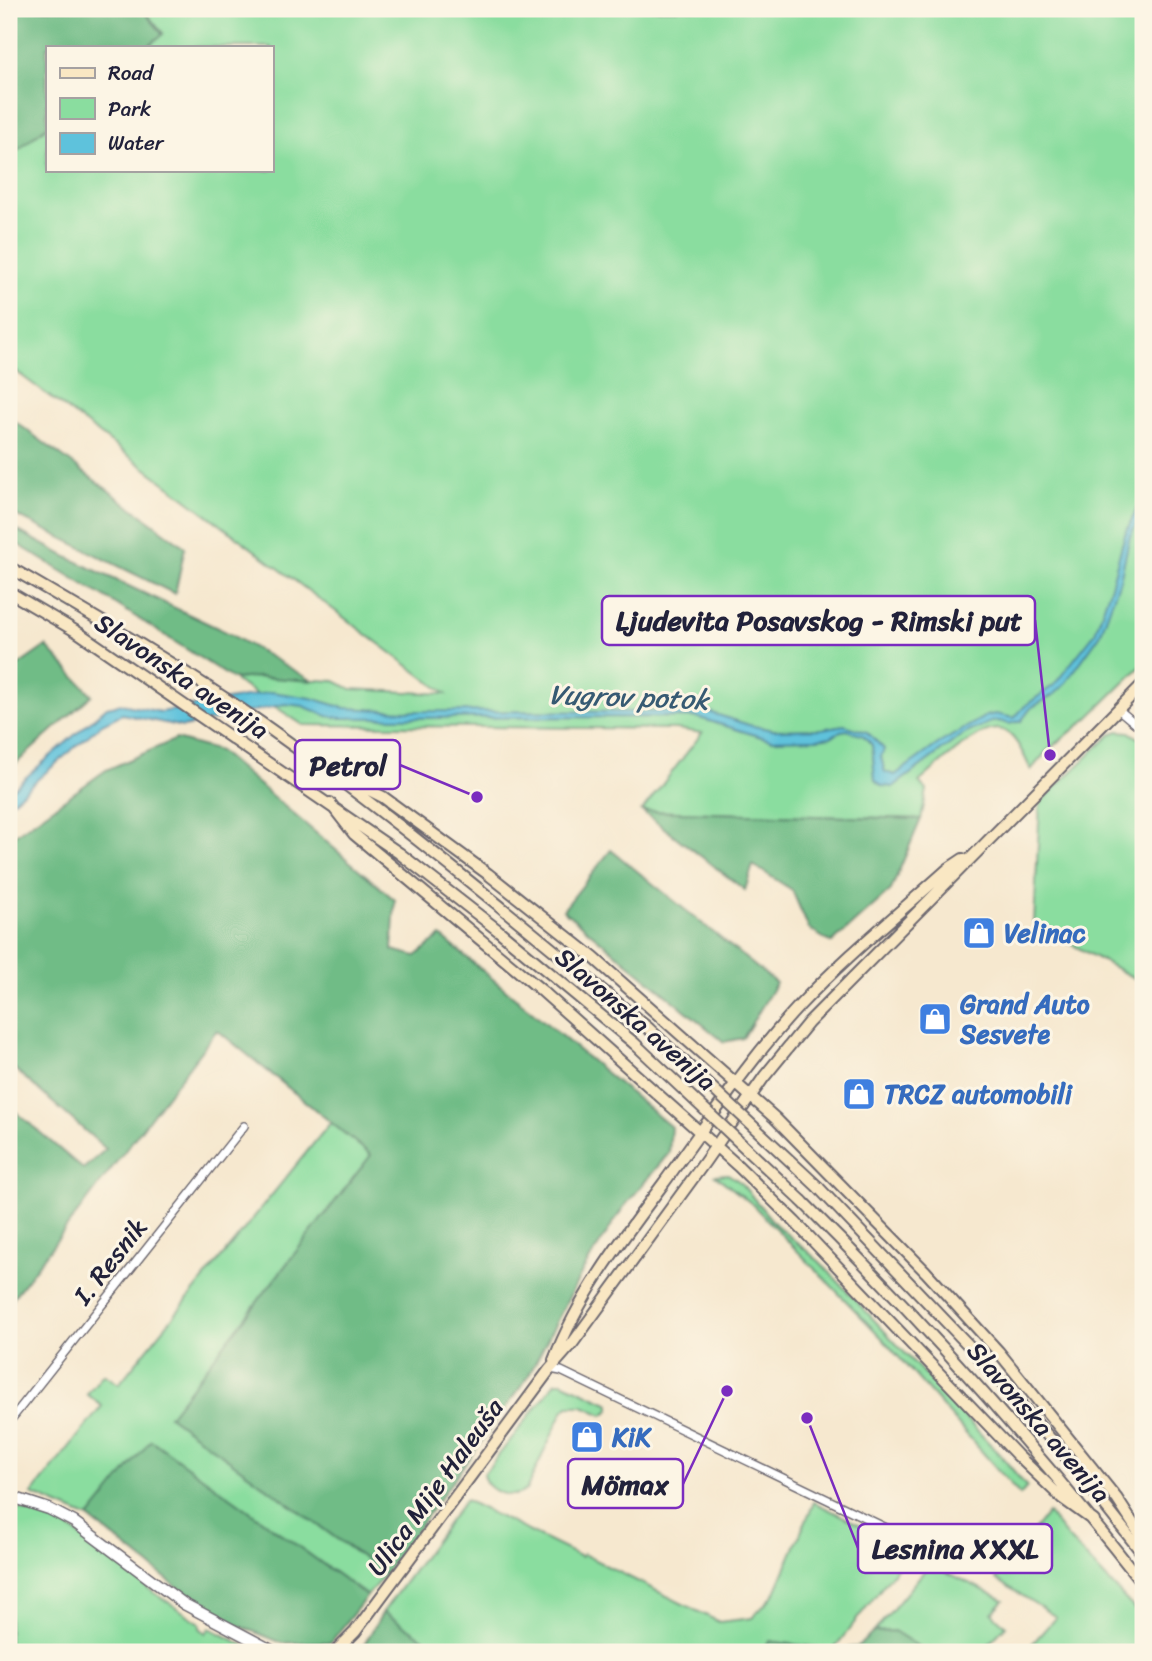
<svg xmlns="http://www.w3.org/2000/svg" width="1152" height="1661" viewBox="0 0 1152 1661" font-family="Sriracha,sans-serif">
<rect width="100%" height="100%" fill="#fcf5e5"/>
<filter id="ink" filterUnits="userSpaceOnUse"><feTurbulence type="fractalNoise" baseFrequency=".0143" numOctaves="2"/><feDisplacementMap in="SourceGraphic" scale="14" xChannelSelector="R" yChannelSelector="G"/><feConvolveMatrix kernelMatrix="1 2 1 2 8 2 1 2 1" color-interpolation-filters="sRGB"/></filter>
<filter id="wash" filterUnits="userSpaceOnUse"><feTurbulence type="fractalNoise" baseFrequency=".00686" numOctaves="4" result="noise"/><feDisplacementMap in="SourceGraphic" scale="28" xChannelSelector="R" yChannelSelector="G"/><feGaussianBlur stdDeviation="1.57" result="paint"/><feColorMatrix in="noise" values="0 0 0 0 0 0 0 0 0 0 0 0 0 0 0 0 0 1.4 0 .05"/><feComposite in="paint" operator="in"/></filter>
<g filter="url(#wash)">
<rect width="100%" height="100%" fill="#f6e8cf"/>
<path fill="#8add9f" stroke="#56806d" stroke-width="2" d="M142 9H1143V664L1088 718 1046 752 1031 770C1025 758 1016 734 1002 730 980 723 935 769 919 782L927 790 921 819 642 811 702 733 676 729 303 725 233 679 259 677 335 681 351 689 446 694 9 366V157L47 126V170H271V47H146L163 33Z
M1118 731 1129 732 1143 741V983L1034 924 1040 802 1111 734Z
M331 1122 371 1155 169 1416 385 1574 367 1596 152 1441 89 1518 32 1494 102 1406 87 1394 103 1374 119 1384Z
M728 1174 740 1182 775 1224 820 1262 1002 1457 1027 1487 1020 1495 882 1338 751 1203 715 1175Z
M556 1382H562L610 1404V1410L603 1415 583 1406H568L563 1411 526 1490C512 1501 487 1492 483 1475Z
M465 1500 581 1557 583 1554 719 1622 752 1618 774 1595 814 1502 911 1550 833 1650 769 1641 762 1652H445L383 1612Z
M9 1506 56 1519 94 1545 153 1592 200 1623V1628L206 1633 210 1628 257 1652H9Z
M1048 1513 1068 1538 1143 1618V1652L1082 1650 1078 1652H1025L1056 1617 996 1579Z
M930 1564 1004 1600 992 1613 1006 1626 981 1652H927L894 1631 874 1632Z"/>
<path fill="#6fbc86" stroke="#486f60" stroke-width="2" d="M9 9H142L163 34 146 47H47V126L9 157Z
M9 417 185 547 175 594 9 512Z
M9 526 65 556 226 632 313 681 259 677 233 679 111 601 9 539Z
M46 646 92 695 11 768 9 765V672Z
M176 739 219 751 395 900 392 950 416 956 441 936 671 1127 669 1153 623 1208 583 1270 528 1377 385 1574 169 1416 371 1155 217 1030 9 1303V1106L83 1169 106 1149 9 1064V839L106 770Z
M642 811 921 819 891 890 832 943 809 929 792 890 753 865 745 890Z
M611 850 776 983 743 1038 724 1042 563 910Z
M151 1440 367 1596 331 1642 282 1643 232 1623 177 1587 89 1518Z
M383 1612 445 1652H360Z
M894 1631 927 1652H762L769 1641 833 1650 857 1647 874 1632Z"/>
<path fill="#5ec2dc" stroke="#40728c" stroke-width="2" d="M1143 496V513L1130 536 1120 580 1100 635 1064 685 1055 694 1031 708 1021 721 1009 724 999 721 991 722 962 735 893 787 882 786 875 780 872 745 864 736 847 730 841 731 831 737 818 739 771 740 696 717 340 718 327 716 303 706 285 704 183 727 122 714 102 724 9 804V792L107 707 121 704 161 712 272 692 311 698 345 708 407 711 647 712 700 709 749 725 773 730 821 729 844 725 867 732 884 749 881 757 885 772 895 775 938 744 986 716 995 714 1014 718 1025 706 1054 685 1095 633 1111 586 1125 534Z"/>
</g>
<g filter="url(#ink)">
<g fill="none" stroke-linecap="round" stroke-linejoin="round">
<defs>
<path id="minor" d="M1118 709 1143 730
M550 1369 561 1371 934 1551
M9 1422 244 1126"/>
<path id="tertiary" d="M9 1496 49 1509 74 1522 184 1604 275 1652"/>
<path id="secondary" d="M9 567C97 618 186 670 270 729 401 822 524 926 648 1028
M9 592 79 633 399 853 499 931 634 1043
M339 779 365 788 383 797 488 874 594 958 775 1118 926 1272 998 1351 1117 1499 1143 1539
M330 803 354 834 541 990 738 1166 795 1222 1017 1455 1062 1498 1094 1521
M818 1187 974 1351 1068 1459 1143 1554
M802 1201C924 1322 1037 1449 1143 1584
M554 1360C579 1295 622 1239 663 1184 707 1124 748 1061 799 1006 845 957 898 914 948 869L963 859
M336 1651 355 1632 550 1369 572 1344 704 1163 764 1077 808 1023 1143 684"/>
</defs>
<use href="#minor" stroke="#6c676f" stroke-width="10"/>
<use href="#tertiary" stroke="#6c676f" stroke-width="13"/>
<use href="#secondary" stroke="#6c676f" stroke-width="14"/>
<use href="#minor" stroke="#fff" stroke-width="7"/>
<use href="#tertiary" stroke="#fff" stroke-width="10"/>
<use href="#secondary" stroke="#f9e7c3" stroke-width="10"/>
<defs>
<path id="secondary-bridge" d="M648 1028 818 1187
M634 1043 802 1201"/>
</defs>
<use href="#secondary-bridge" stroke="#6c676f" stroke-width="14" stroke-linecap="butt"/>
<use href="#secondary-bridge" stroke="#f9e7c3" stroke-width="10"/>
</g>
</g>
<defs>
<symbol id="shop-square" viewBox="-11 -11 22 22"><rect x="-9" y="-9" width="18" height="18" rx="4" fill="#3f7fe0" stroke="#fcf5e5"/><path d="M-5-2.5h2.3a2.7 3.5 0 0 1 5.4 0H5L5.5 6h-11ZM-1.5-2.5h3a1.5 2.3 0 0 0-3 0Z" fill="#fff"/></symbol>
</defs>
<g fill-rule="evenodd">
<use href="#shop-square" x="960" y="914" width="38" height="38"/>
<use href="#shop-square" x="916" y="1000" width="38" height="38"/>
<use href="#shop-square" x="840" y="1075" width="38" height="38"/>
<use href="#shop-square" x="568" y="1418" width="38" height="38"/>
</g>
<g text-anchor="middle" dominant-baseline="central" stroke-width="6" stroke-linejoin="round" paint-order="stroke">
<g font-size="26" fill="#22223b" stroke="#fcf5e5">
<text transform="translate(182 676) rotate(34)">Slavonska avenija</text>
<text transform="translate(636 1019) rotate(41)">Slavonska avenija</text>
<text transform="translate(110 1261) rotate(-52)">I. Resnik</text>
<text transform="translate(1039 1422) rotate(49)">Slavonska avenija</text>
<text transform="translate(435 1487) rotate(-54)">Ulica Mije Haleuša</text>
</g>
<g font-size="26" font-weight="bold" fill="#366cbe" stroke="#fcf5e5" text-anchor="start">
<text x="1004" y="933">Velinac</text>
<text x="960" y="1004">Grand Auto<tspan x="960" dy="30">Sesvete</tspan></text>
<text x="884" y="1094">TRCZ automobili</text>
<text x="612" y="1437">KiK</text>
</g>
<g font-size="28" font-style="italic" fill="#375a73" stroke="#fcf5e5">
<text transform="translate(629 697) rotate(2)">Vugrov potok</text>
</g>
</g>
<path fill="none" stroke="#7b2cbf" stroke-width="2.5" d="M1050 755L1035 620M477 797L400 765M727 1391L683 1484M807 1418L858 1548"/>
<g fill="#7b2cbf" stroke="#fcf5e5" stroke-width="2.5">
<circle cx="1050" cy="755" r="7"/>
<circle cx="477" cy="797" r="7"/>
<circle cx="727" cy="1391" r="7"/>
<circle cx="807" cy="1418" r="7"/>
</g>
<g fill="#fcf5e5" stroke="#7b2cbf" stroke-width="2.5">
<rect x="602" y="596" width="433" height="49" rx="7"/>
<rect x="295" y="740" width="105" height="49" rx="7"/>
<rect x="568" y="1459" width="115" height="49" rx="7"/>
<rect x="858" y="1524" width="194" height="49" rx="7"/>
</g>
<g font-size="28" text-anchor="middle" font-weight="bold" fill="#22223b">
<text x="819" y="630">Ljudevita Posavskog - Rimski put</text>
<text x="348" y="775">Petrol</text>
<text x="625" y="1494">Mömax</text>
<text x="955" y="1558">Lesnina XXXL</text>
</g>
<rect width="1152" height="1661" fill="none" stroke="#fcf5e5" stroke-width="35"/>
<rect x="46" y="46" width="228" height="126" fill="#fcf5e5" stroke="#a5a1a1" stroke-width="2"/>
<rect x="60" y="68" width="35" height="10" fill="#f9e7c3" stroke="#a5a1a1" stroke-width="2"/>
<text x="108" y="80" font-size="21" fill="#22223b">Road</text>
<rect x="60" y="98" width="35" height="21" fill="#8add9f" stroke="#a5a1a1" stroke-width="2"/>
<text x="108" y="116" font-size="21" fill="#22223b">Park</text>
<rect x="60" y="133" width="35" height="21" fill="#5ec2dc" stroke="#a5a1a1" stroke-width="2"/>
<text x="108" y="150" font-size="21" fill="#22223b">Water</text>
</svg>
